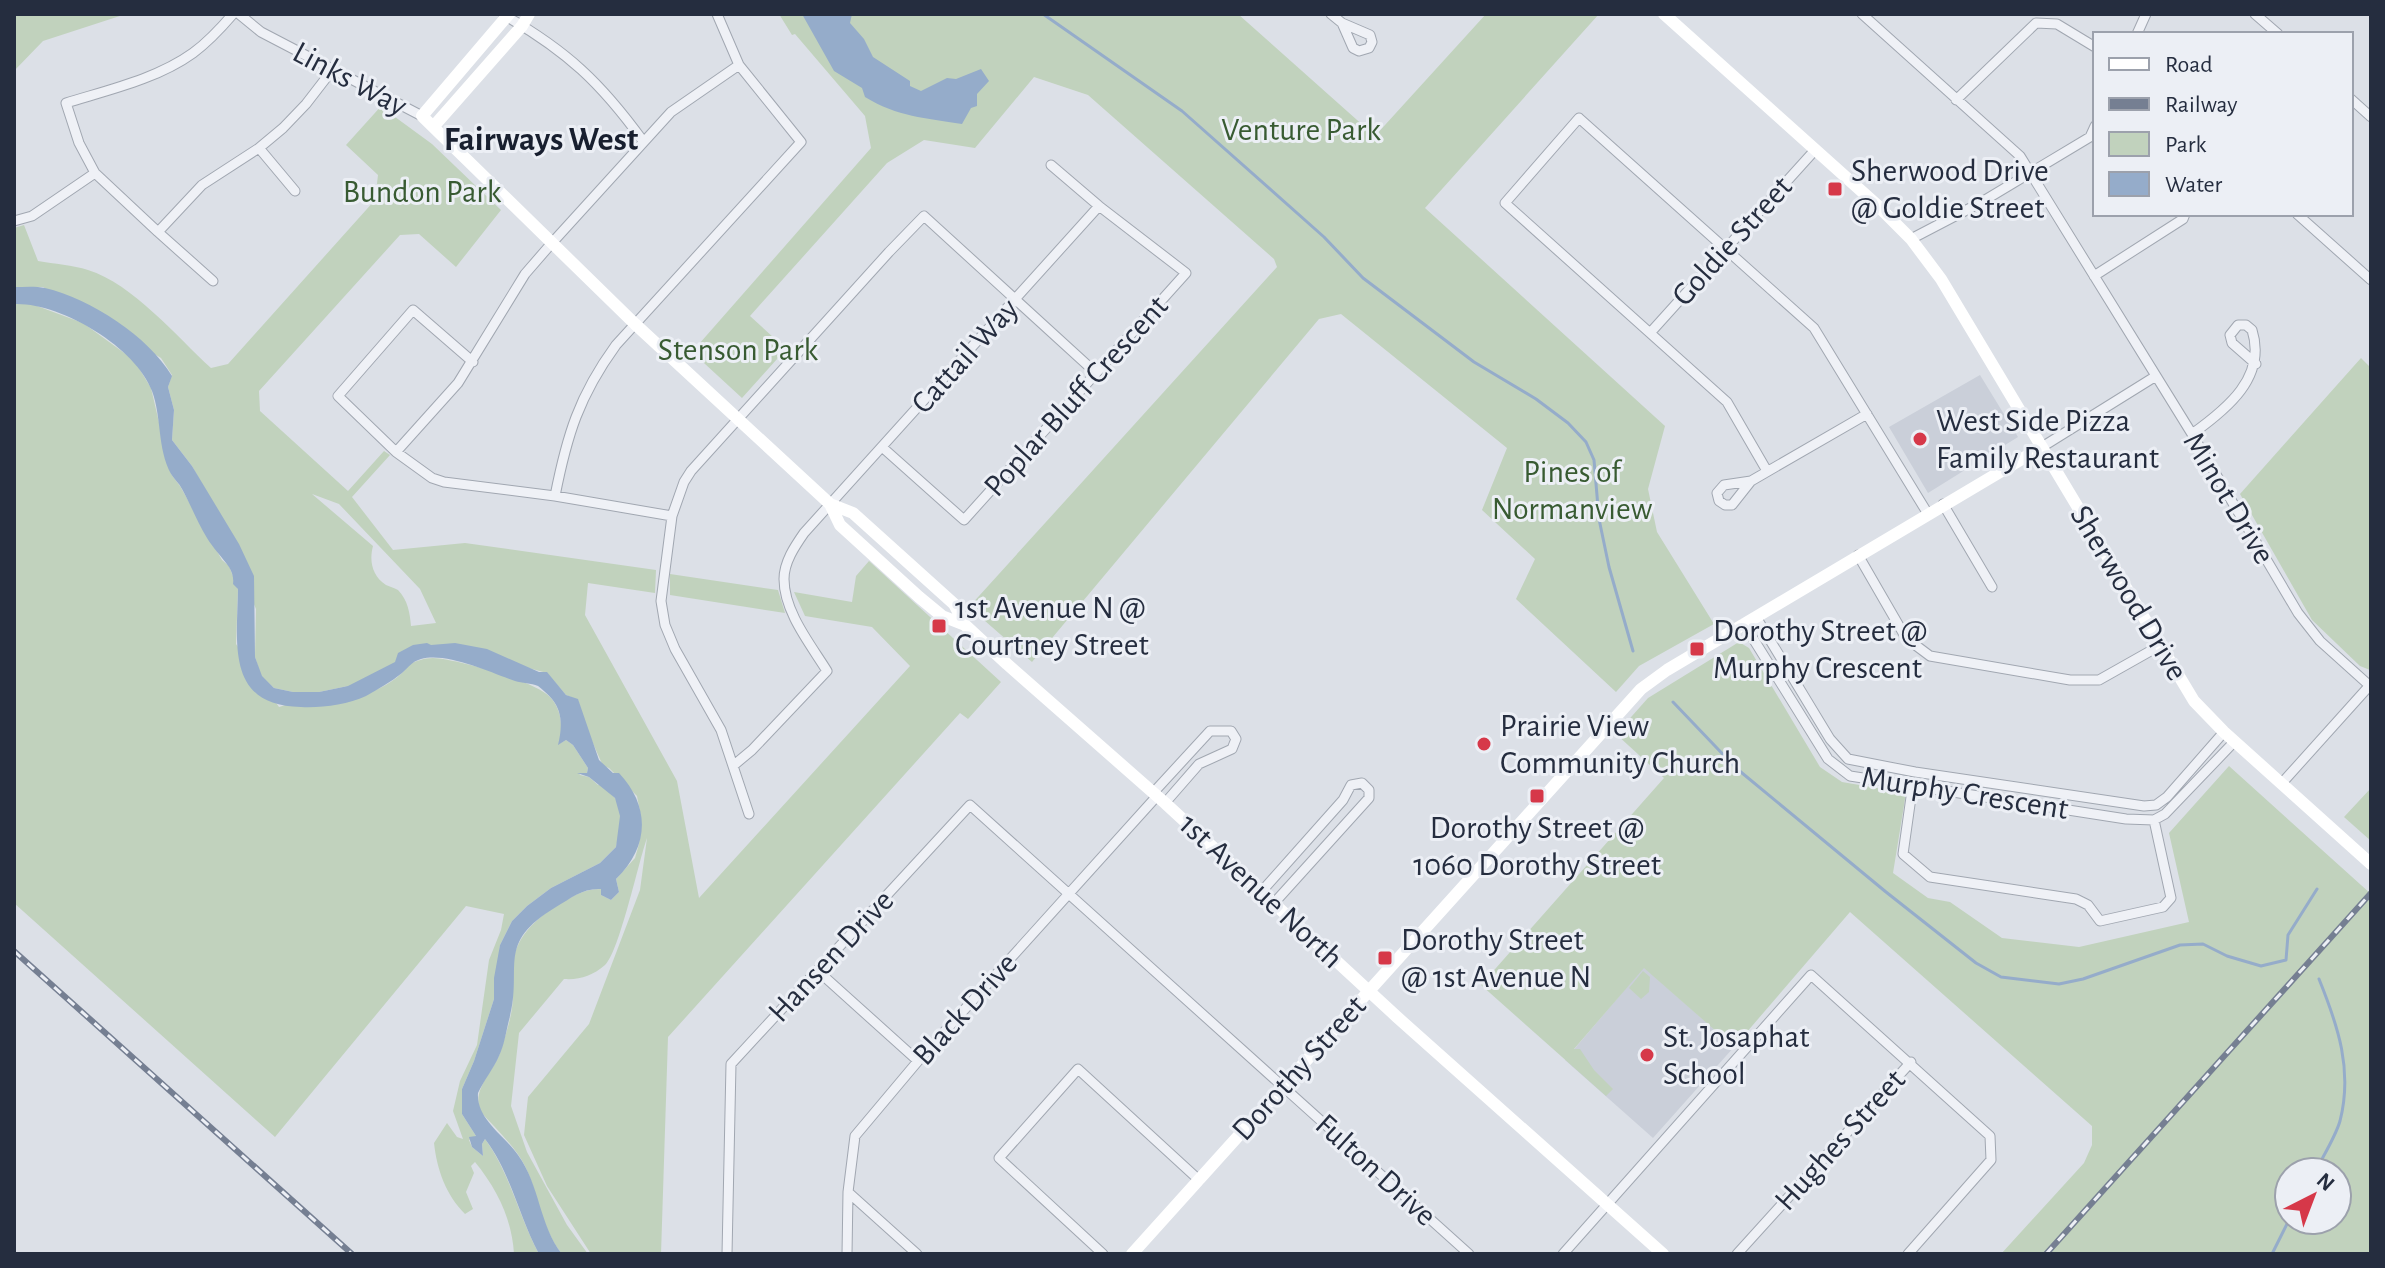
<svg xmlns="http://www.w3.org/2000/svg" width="2385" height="1268" viewBox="0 0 2385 1268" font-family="'Alegreya Sans',sans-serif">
<rect width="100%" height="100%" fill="#dce0e7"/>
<path fill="#cacfd9" d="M1980 375 2018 437 1928 493 1889 427Z
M1644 967 1734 1047 1653 1138 1565 1060Z"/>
<path fill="#c1d2bd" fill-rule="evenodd" d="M14 14H126L43 41 14 71Z
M779 14H1238L1375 136 1486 14H1599L1425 208 1665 426 1648 489 1657 532 1714 624 1639 666 1616 692 1516 599 1535 559 1482 510 1507 448 1341 314 1319 319 1032 662 969 607 1277 267 1274 259 1088 95 1034 77 975 148 924 140 887 163 750 316 786 349 742 398 692 352 871 148 865 116 795 34 792 35Z
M383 104 391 114 432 144 501 210 456 267 419 234 400 235 259 391 260 411 348 491 384 451 390 455 352 497 393 550 465 543 656 570 655 593 588 583 585 615 677 781 699 898 910 666 872 627 805 616 794 592 852 602 856 576 869 561 1001 682 968 719 960 713 668 1037 661 1254H591L547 1186 524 1135 528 1097 589 1024 640 890 647 838C639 860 619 953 605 965 592 976 580 980 564 979L519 1033 511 1106 527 1152 567 1225 588 1254H562C541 1228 539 1195 525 1166 515 1146 495 1128 480 1111 472 1087 495 1071 501 1050 505 1036 510 1022 512 1008 514 995 512 983 512 970 514 937 535 919 561 903 575 895 585 889 601 889V895L611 900 619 892 616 879 635 858 639 844 641 817 637 796 609 768 603 766 588 732 578 700 566 695 547 673 442 645C407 646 390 668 369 693 383 687 401 678 409 664 417 661 424 658 433 658 457 659 535 681 550 697 562 710 563 727 559 744L566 740 573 745 588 768 587 773H579L580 775 589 777 598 785H602L615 798 620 807V829L616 847 600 863 551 888 527 906 512 921 500 945 494 999 474 1061 462 1089V1114L476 1136 469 1140 472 1147 483 1156 482 1144 485 1139C510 1173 519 1217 539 1254H514C512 1219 497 1189 475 1162L471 1166 474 1173 466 1192 473 1209 465 1214C446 1195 437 1170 434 1143L447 1123 457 1137 463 1139 453 1111 460 1081 477 1045 489 960 501 930 504 914 466 906 275 1137 14 903V304L29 303 83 323 134 360 151 388 171 474 180 486 222 560 229 566 238 589 236 644 279 707 348 686 319 692H293L274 688 261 676 255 657 256 609 207 493 192 466 172 440 174 410 168 387 172 375 161 358 43 287H14V228L24 225 38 261C54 264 73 265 88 270 133 284 177 337 211 368L228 364 375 200 378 175 346 145ZM312 494 339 504 420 589 436 623 411 626C410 614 408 600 398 590 395 588 390 587 386 585 372 576 369 561 373 546Z
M2361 358 2371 368 2370 670 2360 666 2312 620 2240 494Z
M670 574 778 590 785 613 670 595Z
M1739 642 1749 648 1820 767 1842 782 1906 793 1893 873 1928 898 1950 902 2002 938 2079 947 2189 922 2169 833 2229 766 2371 894V1254H2001L2084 1163 2092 1145V1126L1850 912 1734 1047 1644 968 1574 1049H1580L1594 1070 1613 1089 1606 1096 1481 985 1664 778 1616 734 1648 698ZM2289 1172H2337V1220H2289Z
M2371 788V841L2344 817Z
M1643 971 1650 977 1649 992 1641 999 1629 988Z"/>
<path fill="#95acca" d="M802 14H852L850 23 864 39 873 57 910 81V86L921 91 947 78 956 79 981 69 989 81 977 94V106L971 108 962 124C925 118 898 117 865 97L862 88 834 71Z
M14 287C24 287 36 286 45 288 91 299 148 336 172 376L168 387 174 410 172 440 192 466 239 544 254 576 255 657 262 676 274 688 293 692H319L348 686 395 662 398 653 413 645 427 643 431 645 455 643 487 649 539 672H547L566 695 578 699 599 760 613 773H619C651 807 649 847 616 879L619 892 611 900 601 895V889C583 888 571 898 556 907 494 944 524 967 509 1020 506 1032 504 1046 499 1056 494 1068 484 1080 478 1093 476 1119 505 1136 518 1155 540 1185 539 1225 562 1254H539C519 1217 511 1173 485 1139L482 1144 483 1156 472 1147 469 1137 476 1136 462 1114V1089L474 1061 494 999V978L500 945 512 921 527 906 551 888 600 863 616 847 620 816 615 798 589 777 577 773H587L588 768 573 745 566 740 558 745C562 729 563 712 552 699 549 695 542 689 538 686 531 683 522 683 515 681 489 672 447 652 421 659 411 662 409 667 402 673 391 682 378 689 366 696 347 705 321 708 301 707 226 706 237 644 238 589L233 584C234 578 232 572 229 567 222 557 213 548 207 538 197 522 191 505 182 489 179 483 174 479 171 474 157 448 162 418 152 391 136 347 60 302 14 304Z"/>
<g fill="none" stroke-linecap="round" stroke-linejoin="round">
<path stroke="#95acca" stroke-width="3" d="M1043 14 1182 111 1324 237 1363 278 1474 362 1536 399 1568 423 1586 442 1594 460 1599 519 1609 567 1633 651
M1673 702 1736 768 1886 892 1976 963 2001 977 2059 984 2083 979 2180 945 2203 944 2227 956 2261 966 2286 960 2288 935 2317 889
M2315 1172C2323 1156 2335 1138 2340 1121 2353 1070 2338 1026 2319 979
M2272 1254 2289 1220"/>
<defs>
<path id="street" d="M233 14C221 28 208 42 193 53 157 79 108 90 66 103L79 143 95 173 158 232 202 185 259 148 283 128 306 104 333 69
M239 14 261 32 422 116
M1331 14 1342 23 1370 35 1372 42 1369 48 1359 51 1353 48 1342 23
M1862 14 2020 156 2192 434 2298 613 2320 641 2370 686
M2255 14 2278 34
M504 15C567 51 601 83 643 141
M2137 34 2146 14
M2351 99 2371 117
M1956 100 2036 23 2057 24 2095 47
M259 148 295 191
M2297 214 2371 280
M14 221 32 216 95 173
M158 232 213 281
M1911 239 1980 203 2090 137 2095 126
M2094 276 2183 219 2185 214
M1650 333 1815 150
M2192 434C2227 409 2267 377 2252 330L2246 325H2238L2230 335 2232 343 2256 364
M882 447 964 520 1186 273 1099 206 1051 165
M2042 447 2156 376
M396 452 338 396 413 310 473 362
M1767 471 1727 402 1505 203 1579 118 1814 328 1928 514
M1751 481 1732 505H1725L1719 501 1717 493 1724 485 1751 481 1867 414
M555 496C567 435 579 396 616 345L801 142 739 65 717 14
M1943 504 1992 587
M672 516 555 496 444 482 432 478 396 452 458 383 525 274 551 244 671 112 739 65
M1858 555 1906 638 1930 656 2070 680H2099L2161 645
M1756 617 1830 739 1848 759 1915 772 2144 806 2156 805 2167 797 2224 732
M1744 624 1828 759 1850 776 2126 819 2154 820 2165 814 2234 742
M734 765 752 750 827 671C811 645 784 612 784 579 784 562 795 546 804 533L1099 206
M1913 783 1903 854 1930 877 2076 899 2088 905 2100 921 2163 907 2171 898 2154 820
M2282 783 2371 684
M1153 793 1210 731H1231L1236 739 1232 749 1199 764 1165 803
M749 814 721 730 675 649 665 625 661 601 672 516 684 482 691 471 889 252 924 216 1096 373
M1262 891 1343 800 1351 785 1362 783 1369 790V798L1275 902
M818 971 918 1061
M848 1192 917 1254
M727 1254 731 1064 970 805 1469 1254
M847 1254 848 1192 855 1136 918 1061 1157 796
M1103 1254 999 1158 1078 1069 1199 1180
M1563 1254 1811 975 1990 1136 1991 1160 1908 1254
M1737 1254 1911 1062"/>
</defs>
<use href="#street" stroke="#a1a7b1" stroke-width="11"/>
<use href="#street" stroke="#eff1f6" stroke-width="9"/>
<path stroke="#fff" stroke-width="12" d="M509 14 422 116 635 324 830 504 840 525 919 597 942 616 965 625
M1664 14 1877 205 1911 239 1941 279 2194 701 2224 732 2371 864
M434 126 522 26 529 14
M830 504 853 513 954 604 965 625 1007 664 1165 803 1397 1017 1663 1254
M1132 1254 1641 689 1667 670 2042 447"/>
<defs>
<path id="rail" d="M14 951 352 1254
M2046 1254 2371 893"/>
</defs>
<use href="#rail" stroke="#757f92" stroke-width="6"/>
<use href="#rail" stroke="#eceff5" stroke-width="3" stroke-dasharray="9" stroke-linecap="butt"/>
</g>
<g fill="#d63849" stroke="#eceff5" stroke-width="3">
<rect x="1827" y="181" width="16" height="16" rx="4"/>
<circle cx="1920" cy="439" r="8"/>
<rect x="931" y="618" width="16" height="16" rx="4"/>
<rect x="1689" y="641" width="16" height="16" rx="4"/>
<circle cx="1484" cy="744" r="8"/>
<rect x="1529" y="788" width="16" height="16" rx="4"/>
<rect x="1377" y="950" width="16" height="16" rx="4"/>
<circle cx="1647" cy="1055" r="8"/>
</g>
<g text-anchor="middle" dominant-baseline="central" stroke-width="6" stroke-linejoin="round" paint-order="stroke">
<g font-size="32" fill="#252d3f" stroke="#eceff5">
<text transform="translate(350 79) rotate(28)">Links Way</text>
<text transform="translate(1732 241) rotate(-48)">Goldie Street</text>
<text transform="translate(965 356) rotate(-48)">Cattail Way</text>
<text transform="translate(1076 396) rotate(-48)">Poplar Bluff Crescent</text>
<text transform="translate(2229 498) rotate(59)">Minot Drive</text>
<text transform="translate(2129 593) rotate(59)">Sherwood Drive</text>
<text transform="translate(1965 793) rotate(9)">Murphy Crescent</text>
<text transform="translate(1261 891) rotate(43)">1st Avenue North</text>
<text transform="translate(831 956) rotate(-47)">Hansen Drive</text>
<text transform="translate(965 1009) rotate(-48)">Black Drive</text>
<text transform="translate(1299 1068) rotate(-48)">Dorothy Street</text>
<text transform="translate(1840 1140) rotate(-48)">Hughes Street</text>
<text transform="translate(1376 1170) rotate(42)">Fulton Drive</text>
</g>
<g font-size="32" fill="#385b32" stroke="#eceff5">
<text x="1301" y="130">Venture Park</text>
<text x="422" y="192">Bundon Park</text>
<text x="738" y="350">Stenson Park</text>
<text x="1572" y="472">Pines of<tspan x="1572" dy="37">Normanview</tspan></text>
</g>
<g font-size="32" fill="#252d3f" stroke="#eceff5" text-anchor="start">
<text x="1851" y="171">Sherwood Drive<tspan x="1851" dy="37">@ Goldie Street</tspan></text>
<text x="1936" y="421">West Side Pizza<tspan x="1936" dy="37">Family Restaurant</tspan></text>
<text x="955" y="608">1st Avenue N @<tspan x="955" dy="37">Courtney Street</tspan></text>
<text x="1713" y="631">Dorothy Street @<tspan x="1713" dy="37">Murphy Crescent</tspan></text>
<text x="1500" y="726">Prairie View<tspan x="1500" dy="37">Community Church</tspan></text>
<text x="1537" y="828" text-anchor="middle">Dorothy Street @<tspan x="1537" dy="37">1060 Dorothy Street</tspan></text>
<text x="1401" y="940">Dorothy Street<tspan x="1401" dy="37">@ 1st Avenue N</tspan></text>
<text x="1663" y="1037">St. Josaphat<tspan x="1663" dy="37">School</tspan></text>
</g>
<g font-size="34" font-weight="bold" fill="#181f2f" stroke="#eceff5">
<text x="541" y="140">Fairways West</text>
</g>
</g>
<rect width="2385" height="1268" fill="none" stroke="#252d3f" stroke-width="32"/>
<rect x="2093" y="32" width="260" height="184" fill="#eceff5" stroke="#9ca1ac" stroke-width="2"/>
<rect x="2109" y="58" width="40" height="12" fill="#ffffff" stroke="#9ca1ac" stroke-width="2"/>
<text x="2165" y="72" font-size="24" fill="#252d3f">Road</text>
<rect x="2109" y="98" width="40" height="12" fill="#757f92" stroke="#9ca1ac" stroke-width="2"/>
<text x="2165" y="112" font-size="24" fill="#252d3f">Railway</text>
<rect x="2109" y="132" width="40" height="24" fill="#c1d2bd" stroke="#9ca1ac" stroke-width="2"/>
<text x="2165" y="152" font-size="24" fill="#252d3f">Park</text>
<rect x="2109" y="172" width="40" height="24" fill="#95acca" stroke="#9ca1ac" stroke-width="2"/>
<text x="2165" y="192" font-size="24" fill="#252d3f">Water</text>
<g transform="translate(2313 1196) rotate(42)"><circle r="38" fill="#eceff5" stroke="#9ca1ac" stroke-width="2"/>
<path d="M0-6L14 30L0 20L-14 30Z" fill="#d63849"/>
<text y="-12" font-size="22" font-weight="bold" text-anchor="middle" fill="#252d3f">N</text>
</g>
</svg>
